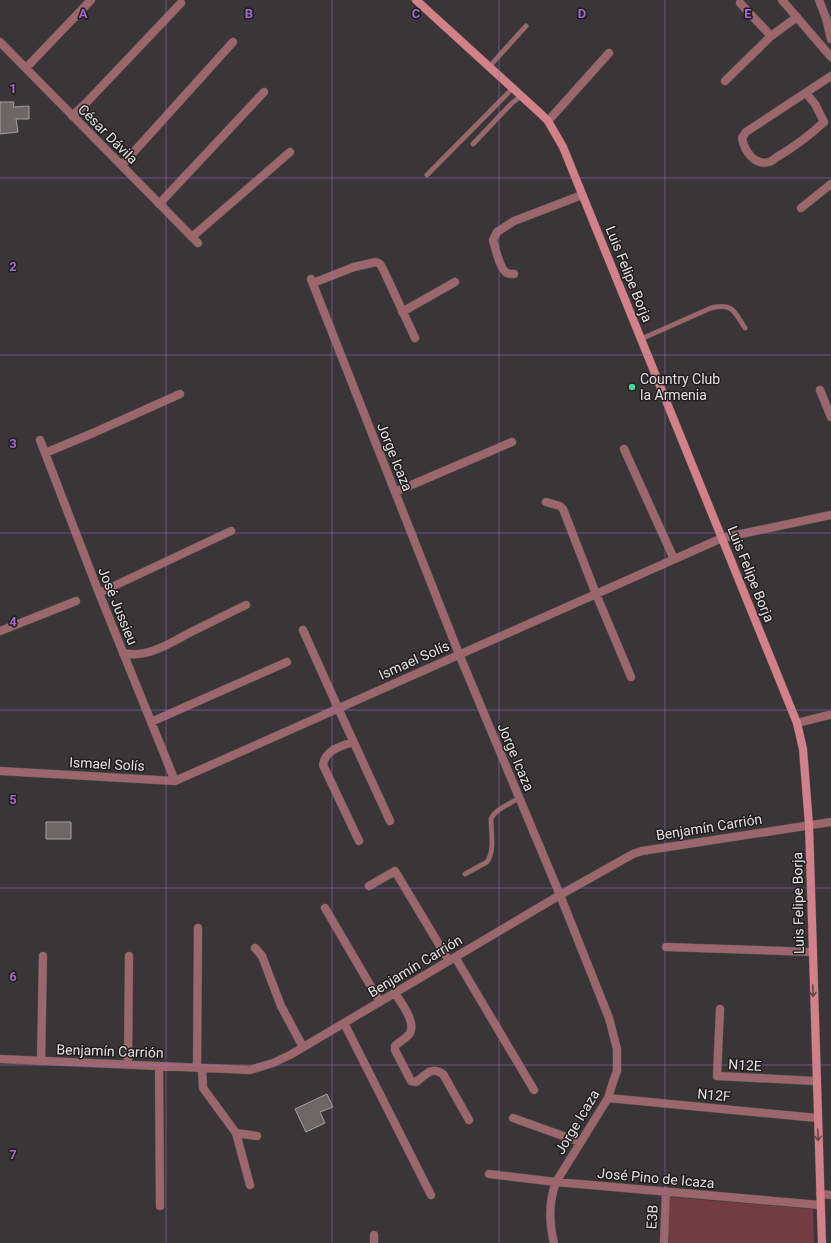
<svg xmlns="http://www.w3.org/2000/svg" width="831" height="1243" viewBox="0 0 831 1243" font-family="Roboto,sans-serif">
<rect width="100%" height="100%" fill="#3a3536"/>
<path fill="#723c42" d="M670 1197 813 1209 814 1243H668Z"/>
<path fill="#6c6666" stroke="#a7a1a1" d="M0 102H14L13 107 29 106V119H16L18 132 0 134Z
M46 822H71V839H46Z
M327 1094 333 1107 320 1112 325 1123 306 1132 295 1109Z"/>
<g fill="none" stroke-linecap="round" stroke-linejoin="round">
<defs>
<path id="lane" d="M489 67 526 26
M473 144 512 103 521 96
M427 175 513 88
M641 339 711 308C733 303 734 311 745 328
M465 874 487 862C495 851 491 832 491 819 495 809 510 804 519 798"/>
<path id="street" d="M782 0 831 57
M819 0 826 18 831 39
M740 3 771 36
M0 42 198 243
M26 68 91 0
M725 81 771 36 797 17
M806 93 815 104 824 122C810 135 794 147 777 157 774 159 771 162 769 162 754 166 744 150 742 138L746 132 831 76
M72 116 85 104 181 3
M548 121 609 53
M122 165 233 42
M159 204 264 92
M801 208 831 184
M192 237 290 152
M514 274C511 274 509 274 507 273 500 270 495 247 493 240L497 232 514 221 582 195
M311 279 459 654 560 895 609 1018 617 1049V1071L613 1082 608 1098 556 1182C549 1201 549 1223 554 1243
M313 283 354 267 376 262 380 264 383 269 415 338
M402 312 455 282
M820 390 831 417
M40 440 99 593 175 781
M624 449 674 559
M45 453 93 433 180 394
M395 492 512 442
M546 502 560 506 563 509 596 594 631 677
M99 593 231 531
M303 630 338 708 390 821
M0 631 76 601
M123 653C149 659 173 641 195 630 212 622 229 613 246 605
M151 722 287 662
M797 723 829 715
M353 742C341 746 325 750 323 765L359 841
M0 771 175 781 722 538 831 515
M369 886 395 871 449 961
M325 908 380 1002
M666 947 812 952
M255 948 262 956 281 1006 303 1047
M455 957 534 1090
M395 993C401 1003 416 1021 410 1033 407 1038 399 1042 395 1046V1050L411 1081 416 1082C427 1074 431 1066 443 1074L469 1120
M720 1009 717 1076 816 1081
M344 1023 431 1195
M0 1059 250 1070 273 1063 290 1055 560 895 633 854 642 851 831 822
M41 1061 43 956
M128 1065 129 956
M159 1066 160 1206
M197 1068 198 928
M202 1068 203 1088 236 1133 250 1185
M608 1098 817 1118
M513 1118 580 1142
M236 1133 257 1136
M489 1174 556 1182 820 1205
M820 1194 831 1195
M374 1235V1243
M664 1243 666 1191"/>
<path id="secondary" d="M416 0 541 114 548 121 563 147 797 723 803 749 809 825 822 1243"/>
</defs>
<use href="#lane" stroke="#555151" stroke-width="5.5"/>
<use href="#street" stroke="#555151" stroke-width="9"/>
<use href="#secondary" stroke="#555151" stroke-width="9"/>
<use href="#lane" stroke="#9c676c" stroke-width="4.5"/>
<use href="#street" stroke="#9c676c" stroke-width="8"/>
<use href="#secondary" stroke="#d48089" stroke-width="8"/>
</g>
<defs><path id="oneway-shaft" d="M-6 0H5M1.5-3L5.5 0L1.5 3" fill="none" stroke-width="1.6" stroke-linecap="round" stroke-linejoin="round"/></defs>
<g stroke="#684549">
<use href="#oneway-shaft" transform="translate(813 991) rotate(88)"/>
<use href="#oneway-shaft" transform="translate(818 1135) rotate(88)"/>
</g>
<path fill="none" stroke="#a06bcb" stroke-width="1" stroke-opacity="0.55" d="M166 0V1243M332 0V1243M499 0V1243M665 0V1243M0 178H831M0 355H831M0 533H831M0 710H831M0 888H831M0 1065H831"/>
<circle fill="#47d49e" stroke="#201d1e" stroke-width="1.5" cx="632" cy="387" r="4"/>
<g text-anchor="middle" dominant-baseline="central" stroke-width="3" stroke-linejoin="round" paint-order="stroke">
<g font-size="14" fill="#e4e1e1" stroke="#201d1e">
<text transform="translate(108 134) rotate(45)">César Dávila</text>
<text transform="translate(629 274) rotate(68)">Luis Felipe Borja</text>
<text transform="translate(395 457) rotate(68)">Jorge Icaza</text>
<text transform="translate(751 574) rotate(68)">Luis Felipe Borja</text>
<text transform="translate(118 606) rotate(68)">José Jussieu</text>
<text transform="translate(414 660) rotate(-24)">Ismael Solís</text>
<text transform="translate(516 757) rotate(67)">Jorge Icaza</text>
<text transform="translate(107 764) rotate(3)">Ismael Solís</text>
<text transform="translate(709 827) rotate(-9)">Benjamín Carrión</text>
<text transform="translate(798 903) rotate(-91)">Luis Felipe Borja</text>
<text transform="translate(415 966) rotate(-31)">Benjamín Carrión</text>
<text transform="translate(110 1051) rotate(2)">Benjamín Carrión</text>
<text transform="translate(745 1065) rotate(3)">N12E</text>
<text transform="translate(714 1095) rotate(5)">N12F</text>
<text transform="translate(577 1122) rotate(-59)">Jorge Icaza</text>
<text transform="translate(656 1178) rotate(5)">José Pino de Icaza</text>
<text transform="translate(652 1217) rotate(-87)">E3B</text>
</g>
<g font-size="14" fill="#e4e1e1" stroke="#201d1e" text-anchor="start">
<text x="640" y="379">Country Club<tspan x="640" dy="16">la Armenia</tspan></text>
</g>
</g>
<g font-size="13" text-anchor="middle" font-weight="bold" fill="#a06bcb" stroke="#201d1e" stroke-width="3" stroke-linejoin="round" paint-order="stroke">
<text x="83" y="18">A</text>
<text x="249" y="18">B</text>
<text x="416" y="18">C</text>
<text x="582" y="18">D</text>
<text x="748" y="18">E</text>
<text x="13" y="93">1</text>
<text x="13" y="271">2</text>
<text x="13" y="448">3</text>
<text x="13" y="626">4</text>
<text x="13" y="804">5</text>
<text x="13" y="981">6</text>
<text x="13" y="1159">7</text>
</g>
</svg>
